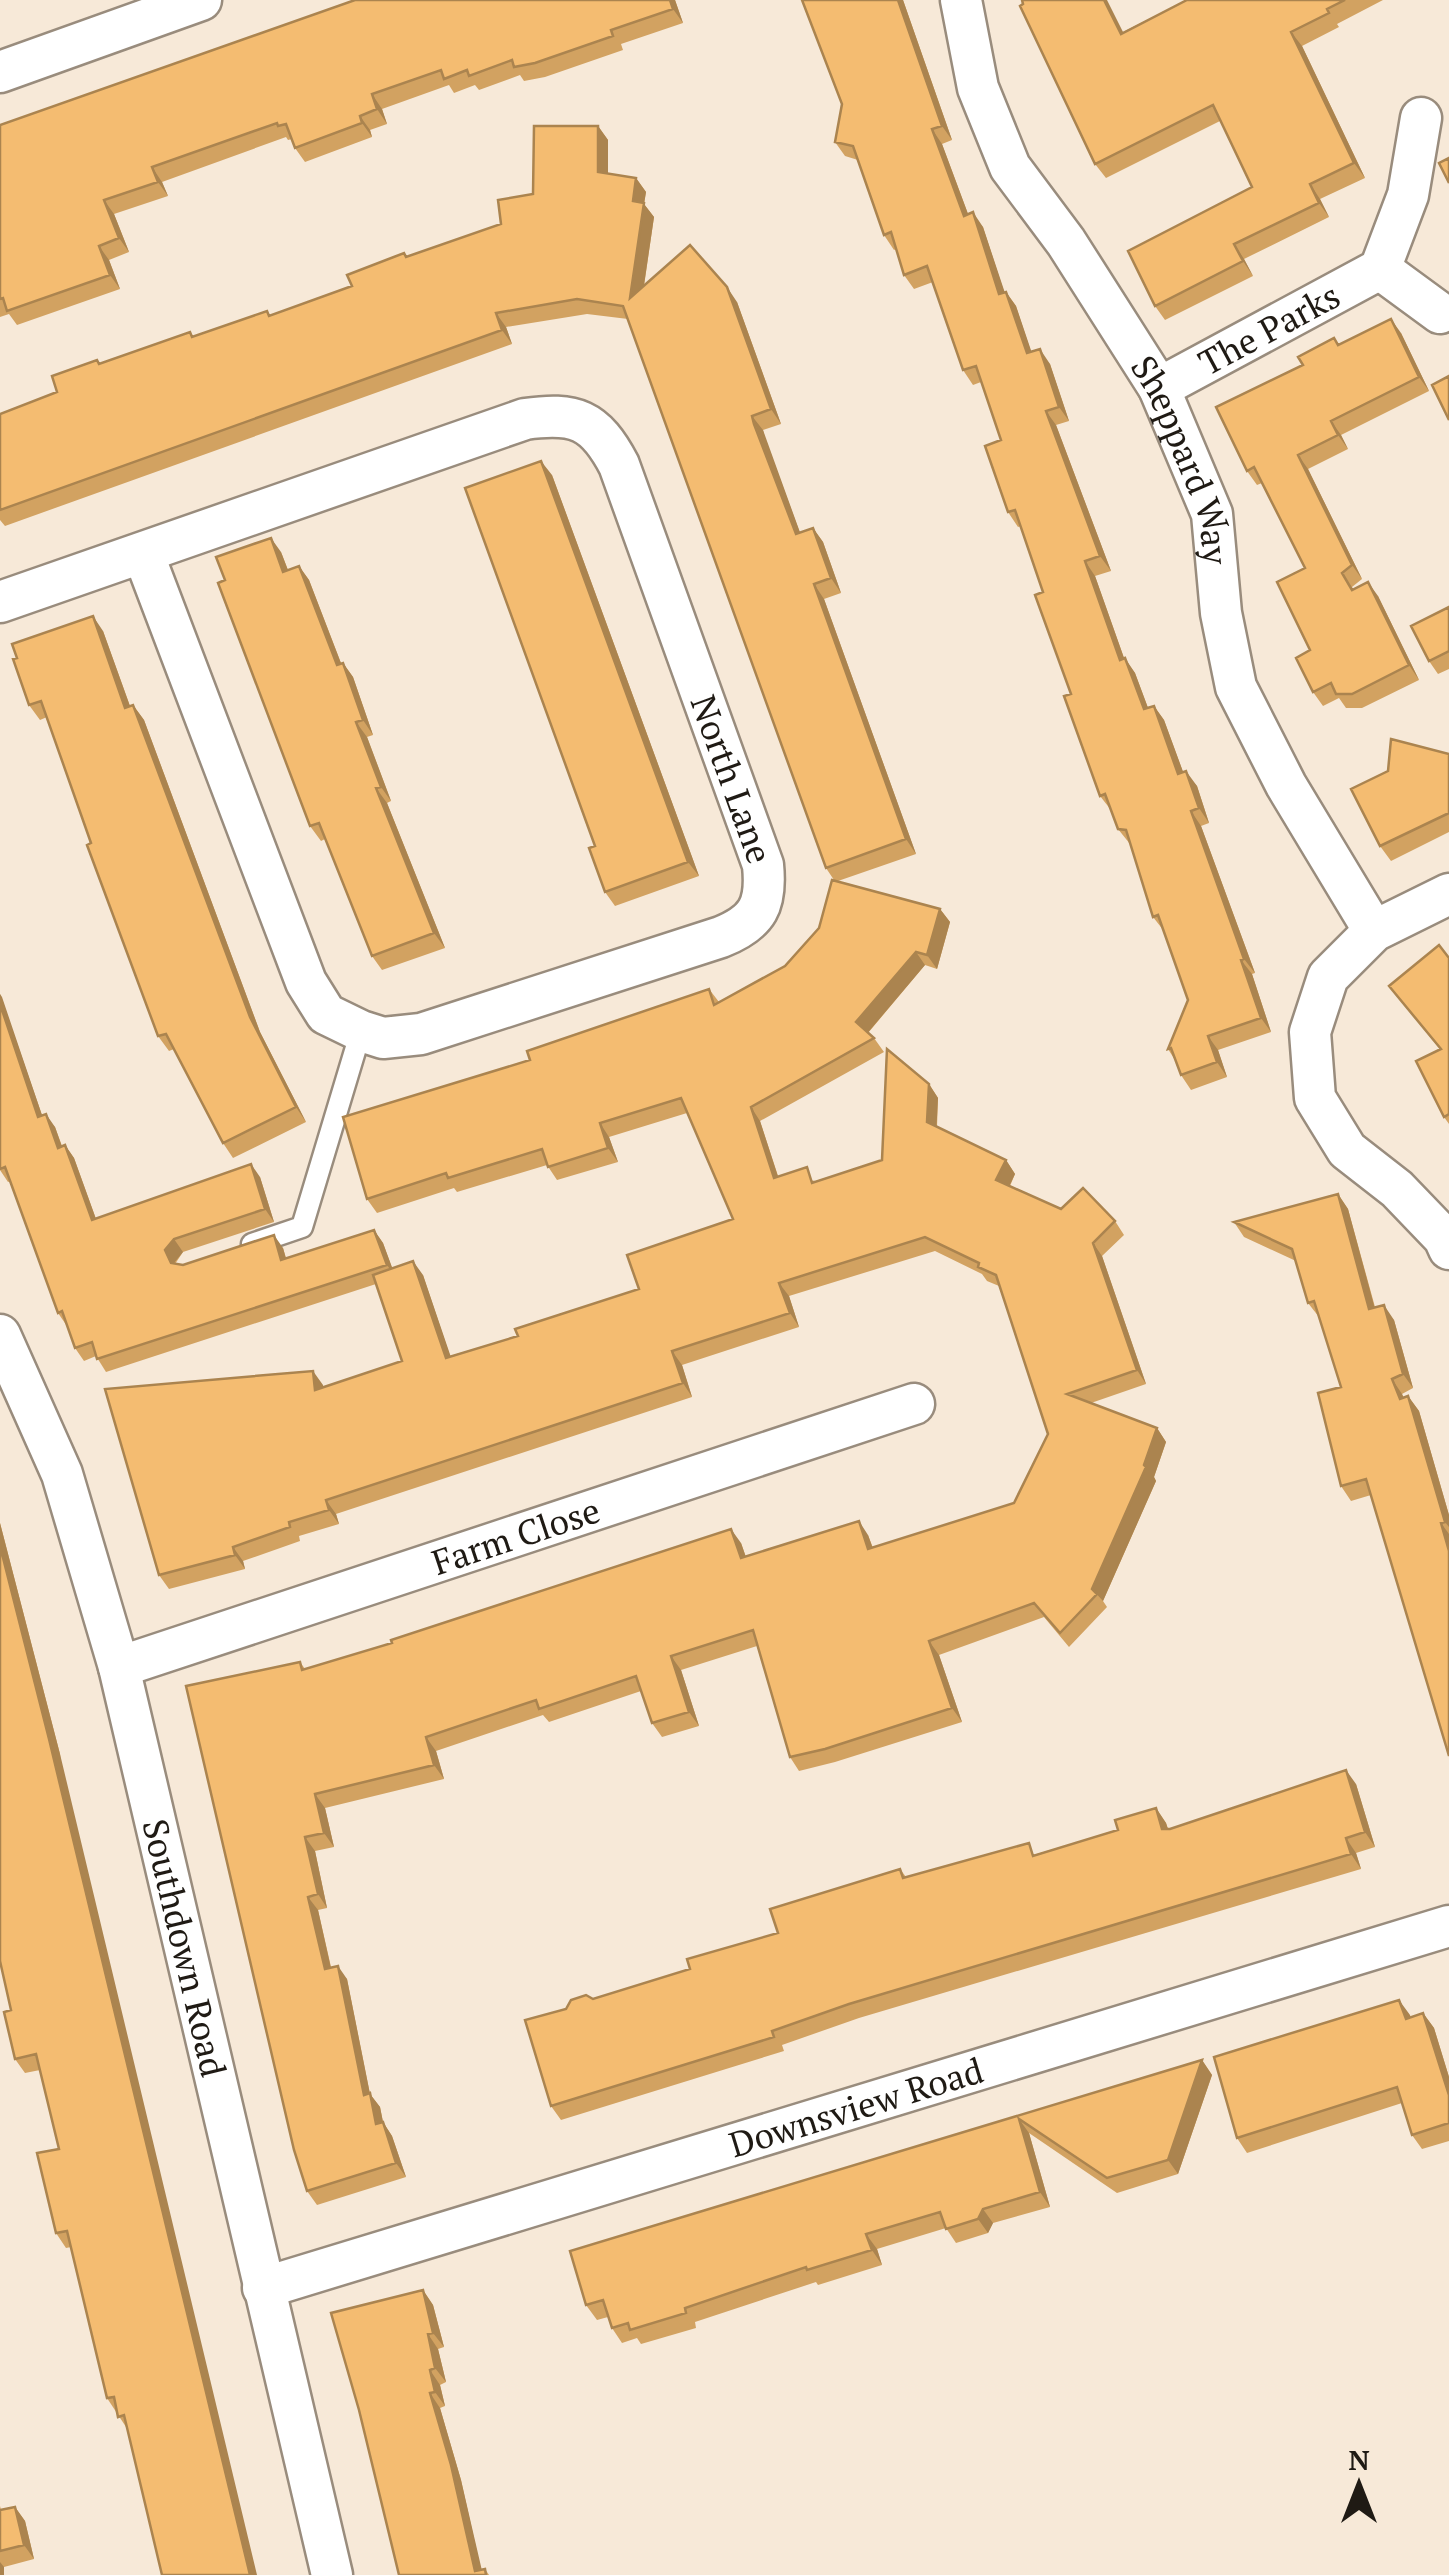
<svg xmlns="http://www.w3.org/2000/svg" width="1449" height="2575" viewBox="0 0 1449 2575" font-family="'PT Serif',serif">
<rect width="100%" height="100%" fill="#f7e9d8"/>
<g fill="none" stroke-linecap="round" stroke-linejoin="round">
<defs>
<path id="service" d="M252 1244 302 1227 361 1031"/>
<g id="minor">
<path id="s1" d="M961 0 978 88 1010 167 1066 242 1159 388 1212 514 1221 613 1236 687 1286 785 1374 931"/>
<path d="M0 72 201 0"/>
<path d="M1380 269 1440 313"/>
<path id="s2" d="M1159 388 1380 269 1408 195 1421 118"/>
<path id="s3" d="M0 602 525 419C575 412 595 419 619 465L763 865C767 905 758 922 721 937L421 1034 383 1038 361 1031 326 1014 306 982 143 553"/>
<path d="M1449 894 1374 931 1328 977 1310 1032 1315 1098 1347 1150 1397 1189 1444 1238 1449 1249"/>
<path id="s4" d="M0 1335 62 1474 119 1667 332 2575"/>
<path id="s5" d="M119 1667 914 1404"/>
<path id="s6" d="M263 2288 1449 1926"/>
</g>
</defs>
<use href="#service" stroke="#998c7d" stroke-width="25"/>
<use href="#minor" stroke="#998c7d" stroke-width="45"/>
<use href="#service" stroke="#fff" stroke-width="20"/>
<use href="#minor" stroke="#fff" stroke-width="40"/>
</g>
<path fill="#d2a261" d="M675 0 683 23 621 44 623 50 545 77 524 81 520 75 479 90 475 85 454 93 449 85 382 109 387 124 370 130 372 137 305 162 295 148 292 139 288 140 286 137 162 182 168 196 114 214 129 252 109 260 120 289 17 325 9 314 0 317V125Z
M802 0H903L952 140 942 144 968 214 983 227 1004 292H1006L1016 306 1031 352 1050 364 1069 421 1056 425 1111 571 1095 576 1124 658 1135 673 1148 708 1154 706 1164 720 1183 772 1197 786 1209 823 1201 826 1255 973 1252 974 1271 1032 1218 1050 1227 1077 1191 1090 1181 1075 1175 1060 1168 1049 1188 1000 1164 931 1153 917 1130 844 1118 829 1111 810 1100 796 1043 592 1021 526 1018 527 1008 512 1001 440 981 382 973 385 963 370 933 282 914 289 904 275 896 249 894 250 884 235 858 160 845 156 835 142 842 104Z
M1187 0H1383L1337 24 1339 27 1302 46 1365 178 1320 199 1329 217 1244 259 1253 276 1165 320 1155 306 1252 187 1220 121 1106 178 1095 164 1023 4 1123 32Z
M598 126 608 140V174L636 178 646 192 644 204 654 217 644 286 737 302 781 424 763 430 765 438 800 533 813 528 823 542 841 593 824 599 916 854 838 881 940 909 950 922 937 969 925 965 868 1033 874 1038 884 1052 760 1121 778 1176 816 1181 882 1160 929 1084 938 1098 937 1127 1006 1160 1015 1174 1010 1186 1061 1209 1115 1221 1124 1235 1102 1256 1146 1384 1091 1403 1157 1428 1166 1442 1154 1477 1156 1481 1103 1601 1107 1607 1069 1647 1044 1617 939 1655 962 1722 835 1762 799 1771 790 1757 757 1646 681 1670 699 1726 662 1737 652 1723 641 1691 549 1722 543 1715 436 1751 444 1779 325 1808 334 1847 315 1851 327 1908 318 1910 331 1967 347 1979 370 2094 380 2107 383 2122 392 2136 406 2177 317 2205 307 2191 300 1662 305 1669 741 1543 746 1557 868 1535 873 1548 1014 1503 1048 1434 999 1286 987 1281 982 1274 935 1251 789 1296 799 1327 682 1365 692 1397 336 1514 339 1524 299 1536 300 1541 243 1561 245 1569 169 1589 159 1575 323 1385V1387L402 1361 376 1284 106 1372 96 1356 84 1361 75 1348 67 1326 58 1313 11 1181 8 1182 0 1170V994L42 1115 55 1127 62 1146 65 1145 74 1158 96 1219 260 1177 274 1222 183 1252 175 1264 183 1265 283 1248 286 1258 374 1230 383 1243 392 1268 423 1275 450 1356 518 1336 639 1289 733 1219 687 1113 609 1137 618 1162 557 1180 547 1165 457 1192 454 1188 377 1213 367 1199 530 1060 709 989 719 1002 785 966 819 928 834 880 826 868 628 319 587 314 506 327 512 344 5 526 0 520V414L57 392 97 360 100 364 194 337 267 311 270 316 352 286 407 257 501 224 533 194Z
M1401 333 1429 391 1341 435 1348 449 1308 469 1362 579 1352 587 1353 589 1378 596 1419 680 1362 708H1346L1339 698 1323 706 1313 692 1305 568 1262 483 1257 485 1247 471 1303 365 1334 338 1339 344Z
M552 475 699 876 615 906 605 892 595 846Z
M281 552 288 570 299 566 309 580 341 663H343L353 677 373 735 367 737 391 801 387 803 445 948 382 970 372 956 325 839 321 841 310 826Z
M1449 607V669L1438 674 1429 661Z
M103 631 130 706 133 705 144 720 260 1032 306 1122 233 1158 223 1143 174 1049 169 1051 158 1036 47 717 40 720 29 705Z
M1449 754V832L1391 861 1380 846Z
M1449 958V1124L1444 1117 1440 1049 1389 986Z
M1338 1194 1348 1209 1375 1307 1394 1320 1413 1388 1402 1394 1404 1398 1408 1396 1419 1411 1449 1515V1756L1371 1495 1351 1501 1341 1486V1387L1319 1317 1308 1303 1296 1261 1244 1237 1234 1222Z
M0 1523 60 1754 128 2430 107 2398 71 2247 66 2248 56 2233 59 2149 40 2070 25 2073 15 2059 11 2010 0 1961Z
M1356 1784 1375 1847 1356 1853 1361 1869 859 2018 782 2045 784 2051 561 2120 551 2106 566 2009 593 1999 690 1969 778 1933 900 1869 906 1877 1037 1854 1118 1830 1156 1808 1166 1823 1168 1829Z
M1399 2000 1410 2018 1423 2013 1434 2028 1449 2077V2141L1422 2149 1412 2135 1402 2103 1247 2153 1237 2138Z
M1202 2060 1212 2075 1178 2174 1117 2193 1029 2133 1050 2207 993 2223 988 2233 956 2243 946 2228 877 2249 882 2265 818 2285 816 2282 695 2322 696 2328 641 2344 637 2338 622 2343 612 2328 608 2317 597 2320 586 2305 570 2251Z
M423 2290 433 2305 444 2347 438 2349 446 2382 440 2385 445 2406 440 2408 461 2480 481 2570 485 2569 489 2575H399Z
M0 2506 1 2510 15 2507 25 2521 34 2559 4 2567V2575H0Z"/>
<path fill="#ab844f" d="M670 0H675L683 23 673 9Z
M898 0H903L952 140 942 126Z
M1104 0H1107L1131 48 1121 34Z
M1291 32 1302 46 1365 178 1354 163Z
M372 94 382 109 387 124 377 109Z
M360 116 370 130 372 137 362 123Z
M598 126 608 140V187L598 172Z
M932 129 942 144 974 230 964 216Z
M152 167 162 182 168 196 158 182Z
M636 178 646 192 644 204 654 217 640 312 630 298 633 201Z
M1310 184 1320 199 1329 217 1319 203Z
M104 200 114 214 129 252 119 238Z
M973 212 983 227 1010 308 999 294Z
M1234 244 1244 259 1253 276 1243 261Z
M99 246 109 260 120 289 110 275Z
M727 287 737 302 781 424 771 409Z
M1006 292 1016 306 1037 368 1027 353Z
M496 313 506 327 512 344 502 330Z
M1391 319 1401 333 1429 391 1419 377Z
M1040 349 1050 364 1069 421 1059 407Z
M1046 411 1056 425 1111 571 1100 556Z
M752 416 763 430 806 549 796 534Z
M1331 421 1341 435 1348 449 1338 435Z
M1298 455 1308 469 1362 579 1352 565Z
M541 461 552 475 699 876 688 862Z
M813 528 823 542 841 593 831 578Z
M271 538 281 552 294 586 283 572Z
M1085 561 1095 576 1130 675 1120 660Z
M299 566 309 580 347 679 337 665Z
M1368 582 1378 596 1419 680 1409 665Z
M814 584 824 599 916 854 906 839Z
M93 616 103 631 136 723 125 708Z
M1125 658 1135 673 1154 724 1144 709Z
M343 663 353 677 373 735 363 720Z
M133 705 144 720 260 1032 306 1122 296 1107 250 1017Z
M1154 706 1164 720 1189 788 1178 774Z
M356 722 367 737 391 801 381 787Z
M1186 771 1197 786 1209 823 1199 808Z
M376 788 387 803 445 948 434 933Z
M1191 811 1201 826 1255 973 1244 959Z
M940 909 950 922 937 969 927 955Z
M916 952 925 965 865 1036 856 1022Z
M1241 960 1252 974 1271 1032 1261 1018Z
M0 994 2 997 47 1130 38 1117 0 1004Z
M1208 1036 1218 1050 1227 1077 1217 1062Z
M929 1084 938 1098 936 1136 927 1122Z
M751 1107 760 1121 783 1192 774 1178Z
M46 1114 55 1127 67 1161 58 1148Z
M600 1123 609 1137 618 1162 608 1148Z
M65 1145 74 1158 101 1233 92 1220Z
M1006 1160 1015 1174 1006 1193 996 1180Z
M251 1164 260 1177 274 1222 265 1209Z
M1338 1194 1348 1209 1379 1324 1369 1309Z
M374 1230 383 1243 396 1278 387 1265Z
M274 1235 283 1248 290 1273 281 1260Z
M174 1239 183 1252 174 1263H171L165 1250Z
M1093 1243 1102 1256 1146 1384 1137 1370Z
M413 1261 423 1275 456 1372 446 1358Z
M779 1283 789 1296 799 1327 790 1313Z
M1384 1305 1394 1320 1413 1388 1403 1374Z
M672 1351 682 1365 692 1397 683 1383Z
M313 1371 323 1385 325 1404 315 1390Z
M1392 1379 1402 1394 1410 1413 1400 1399Z
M1408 1396 1419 1411 1449 1515V1527L1445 1522Z
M1157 1428 1166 1442 1154 1477 1156 1481 1103 1601 1092 1589 1144 1465Z
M326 1500 336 1514 339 1524 329 1510Z
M859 1521 868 1535 878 1563 868 1549Z
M0 1523 60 1754 257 2575H250L0 1546Z
M1441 1523 1449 1534V1551Z
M731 1529 741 1543 751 1572 741 1558Z
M233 1547 243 1561 245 1569 235 1555Z
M929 1641 939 1655 962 1722 952 1708Z
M671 1656 681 1670 699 1726 689 1712Z
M426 1737 436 1751 444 1779 434 1765Z
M1346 1770 1356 1784 1375 1847 1365 1832Z
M315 1794 325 1808 334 1847 324 1833Z
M1156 1808 1166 1823 1173 1844 1162 1829Z
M305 1837 315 1851 327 1908 318 1894Z
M1346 1838 1356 1853 1361 1869 1351 1854Z
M308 1897 318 1910 334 1982 325 1969Z
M338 1966 347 1979 370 2094 380 2107 383 2122 392 2136 406 2177 396 2163 364 2095Z
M1399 2000 1410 2015 1416 2034 1406 2019Z
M1423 2013 1434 2028 1449 2077V2095Z
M1202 2060 1212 2075 1178 2174 1168 2160Z
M1019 2119 1029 2133 1050 2207 1040 2192Z
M983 2209 993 2223 988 2233 978 2219Z
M866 2234 877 2249 882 2265 872 2250Z
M423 2290 433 2305 444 2347 433 2333Z
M428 2334 438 2349 446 2382 435 2368Z
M430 2370 440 2385 445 2406 435 2392Z
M430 2393 440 2408 461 2480 483 2575 475 2571Z
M15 2507 25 2521 34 2559 24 2545Z
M0 2562 4 2567V2575H0Z"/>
<path fill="#f4bc71" stroke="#ab844f" stroke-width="2.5" d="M355 0H670L673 9 611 30 613 36 535 63 514 67 512 60 469 76 467 70 444 79 441 70 372 94 377 109 360 116 362 123 295 148 286 124 278 126 277 123 152 167 158 182 104 200 119 238 99 246 110 275 7 311 3 298 0 299V125Z
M802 0H898L942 126 932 129 964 216 973 212 999 294 1006 292 1027 353 1040 349 1059 407 1046 411 1100 556 1085 561 1120 660 1125 658 1144 709 1154 706 1178 774 1186 771 1199 808 1191 811 1244 959 1241 960 1261 1018 1208 1036 1217 1062 1181 1075 1171 1048 1168 1049 1188 1000 1158 915 1153 917 1126 830 1118 829 1105 794 1100 796 1064 696 1071 694 1035 595 1043 592 1015 510 1008 512 985 446 1001 440 976 366 963 370 927 266 904 275 891 232 884 235 853 146 835 142 842 104Z
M1022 0H1104L1121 34 1187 0H1345L1327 9 1329 13 1291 32 1354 163 1310 184 1319 203 1234 244 1243 261 1155 306 1128 251 1252 187 1213 105 1095 164 1020 6 1023 4Z
M534 126H598V172L636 178 633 201 644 203 630 298 690 245 727 287 771 409 752 416 754 424 796 534 813 528 831 578 814 584 906 839 826 868 623 306 577 299 496 313 502 330 0 510V414L57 392 52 376 97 360 99 364 190 332 192 337 267 311 269 316 352 286 347 275 404 253 406 257 501 224 498 200 533 194Z
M1449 158V183L1439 163Z
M1391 319 1419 377 1331 421 1338 435 1298 455 1352 565 1342 573 1352 590 1368 582 1409 665 1352 694H1336L1331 683 1313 692 1296 658 1310 650 1277 582 1305 568 1254 467 1247 471 1216 407 1303 365 1298 357 1334 338 1338 345Z
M1449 376V420L1432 385Z
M541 461 688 862 605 892 589 848 595 846 465 488Z
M271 538 283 572 299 566 337 665 343 663 363 720 356 722 381 787 376 788 434 933 372 956 319 823 310 826 218 583 225 580 216 557Z
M1449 607V651L1429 661 1411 626Z
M93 616 125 708 133 705 250 1017 296 1107 223 1143 166 1034 158 1036 87 845 91 843 41 701 29 705 13 659 17 658 12 644Z
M1391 739 1449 754V813L1380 846 1351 789 1388 771Z
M832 880 940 909 927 955 916 952 856 1022 874 1038 751 1107 774 1178 807 1167 812 1183 882 1160 887 1049 929 1084 927 1122 1006 1160 996 1180 1061 1209 1083 1188 1115 1221 1093 1243 1137 1370 1067 1394 1157 1428 1144 1465 1146 1467 1092 1589 1097 1594 1060 1633 1034 1603 929 1641 952 1708 825 1749 790 1757 753 1630 671 1656 689 1712 652 1723 636 1676 539 1709 536 1700 426 1737 434 1765 315 1794 324 1833 305 1837 318 1894 308 1897 325 1969 338 1966 364 2095 370 2093 376 2124 383 2122 396 2163 307 2191 294 2150 186 1686 300 1662 302 1670 392 1643 391 1640 731 1529 741 1558 859 1521 868 1549 1014 1503 1048 1434 996 1275 978 1267 979 1263 925 1237 779 1283 790 1313 672 1351 683 1383 326 1500 329 1510 289 1522 290 1527 233 1547 235 1555 159 1575 105 1389 313 1371 315 1390 402 1361 373 1275 413 1261 446 1358 518 1336 515 1329 639 1289 627 1255 733 1219 681 1098 600 1123 608 1148 548 1167 542 1149 448 1178 446 1173 367 1199 343 1117 530 1060 527 1051 709 989 714 1005 785 966 819 928Z
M1439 945 1449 958V1114L1444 1117 1416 1061 1441 1049 1389 986Z
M0 1004 38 1117 46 1114 58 1148 65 1145 92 1220 251 1164 265 1209 174 1239 165 1250 171 1263 183 1265 274 1235 281 1260 374 1230 387 1265 97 1359 92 1342 75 1348 62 1311 58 1313 5 1167 0 1169Z
M1338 1194 1369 1309 1384 1305 1403 1374 1392 1379 1400 1399 1408 1396 1445 1522 1441 1523 1449 1551V1756L1366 1479 1341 1486 1318 1393 1341 1387 1314 1301 1308 1303 1292 1249 1234 1222Z
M0 1546 49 1739 250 2575H162L124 2415 118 2417 114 2397 107 2398 67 2231 56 2233 37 2153 59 2149 36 2054 15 2059 4 2012 11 2010 0 1961Z
M1346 1770 1365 1832 1346 1838 1351 1854 849 2004 772 2031 774 2037 551 2106 525 2020 566 2009 571 2000 586 1995 593 1999 690 1969 687 1959 778 1933 770 1909 900 1869 903 1878 1029 1843 1033 1856 1118 1830 1115 1820 1156 1808 1162 1829H1170Z
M1399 2000 1406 2019 1423 2013 1449 2095V2123L1412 2135 1397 2087 1237 2138 1214 2057Z
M1202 2060 1168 2160 1107 2178 1019 2119 1040 2192 983 2209 978 2219 946 2229 940 2212 866 2234 872 2250 807 2270 806 2267 685 2308 686 2313 630 2330 628 2323 612 2328 603 2300 586 2305 570 2251Z
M423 2290 433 2333 428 2334 435 2368 430 2370 435 2392 430 2393 451 2465 475 2571 485 2569 486 2575H399L359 2410 331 2313Z
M15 2507 24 2545 0 2551V2510Z"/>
<g text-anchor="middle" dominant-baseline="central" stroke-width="8" stroke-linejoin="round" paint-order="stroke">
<g font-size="35" fill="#1f1a14" stroke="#f7e9d8">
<text stroke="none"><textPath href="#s2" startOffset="125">The Parks</textPath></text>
<text stroke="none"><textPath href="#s1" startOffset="518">Sheppard Way</textPath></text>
<text stroke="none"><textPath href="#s3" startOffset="1005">North Lane</textPath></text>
<text stroke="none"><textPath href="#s5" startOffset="418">Farm Close</textPath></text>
<text stroke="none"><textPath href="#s4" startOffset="642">Southdown Road</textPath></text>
<text stroke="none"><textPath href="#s6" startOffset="620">Downsview Road</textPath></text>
</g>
</g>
<g transform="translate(1359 2485)" stroke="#f7e9d8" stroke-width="8" paint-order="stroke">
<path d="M0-8L18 38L0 25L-18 38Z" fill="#1f1a14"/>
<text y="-15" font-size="28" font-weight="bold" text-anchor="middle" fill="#1f1a14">N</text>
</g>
</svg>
